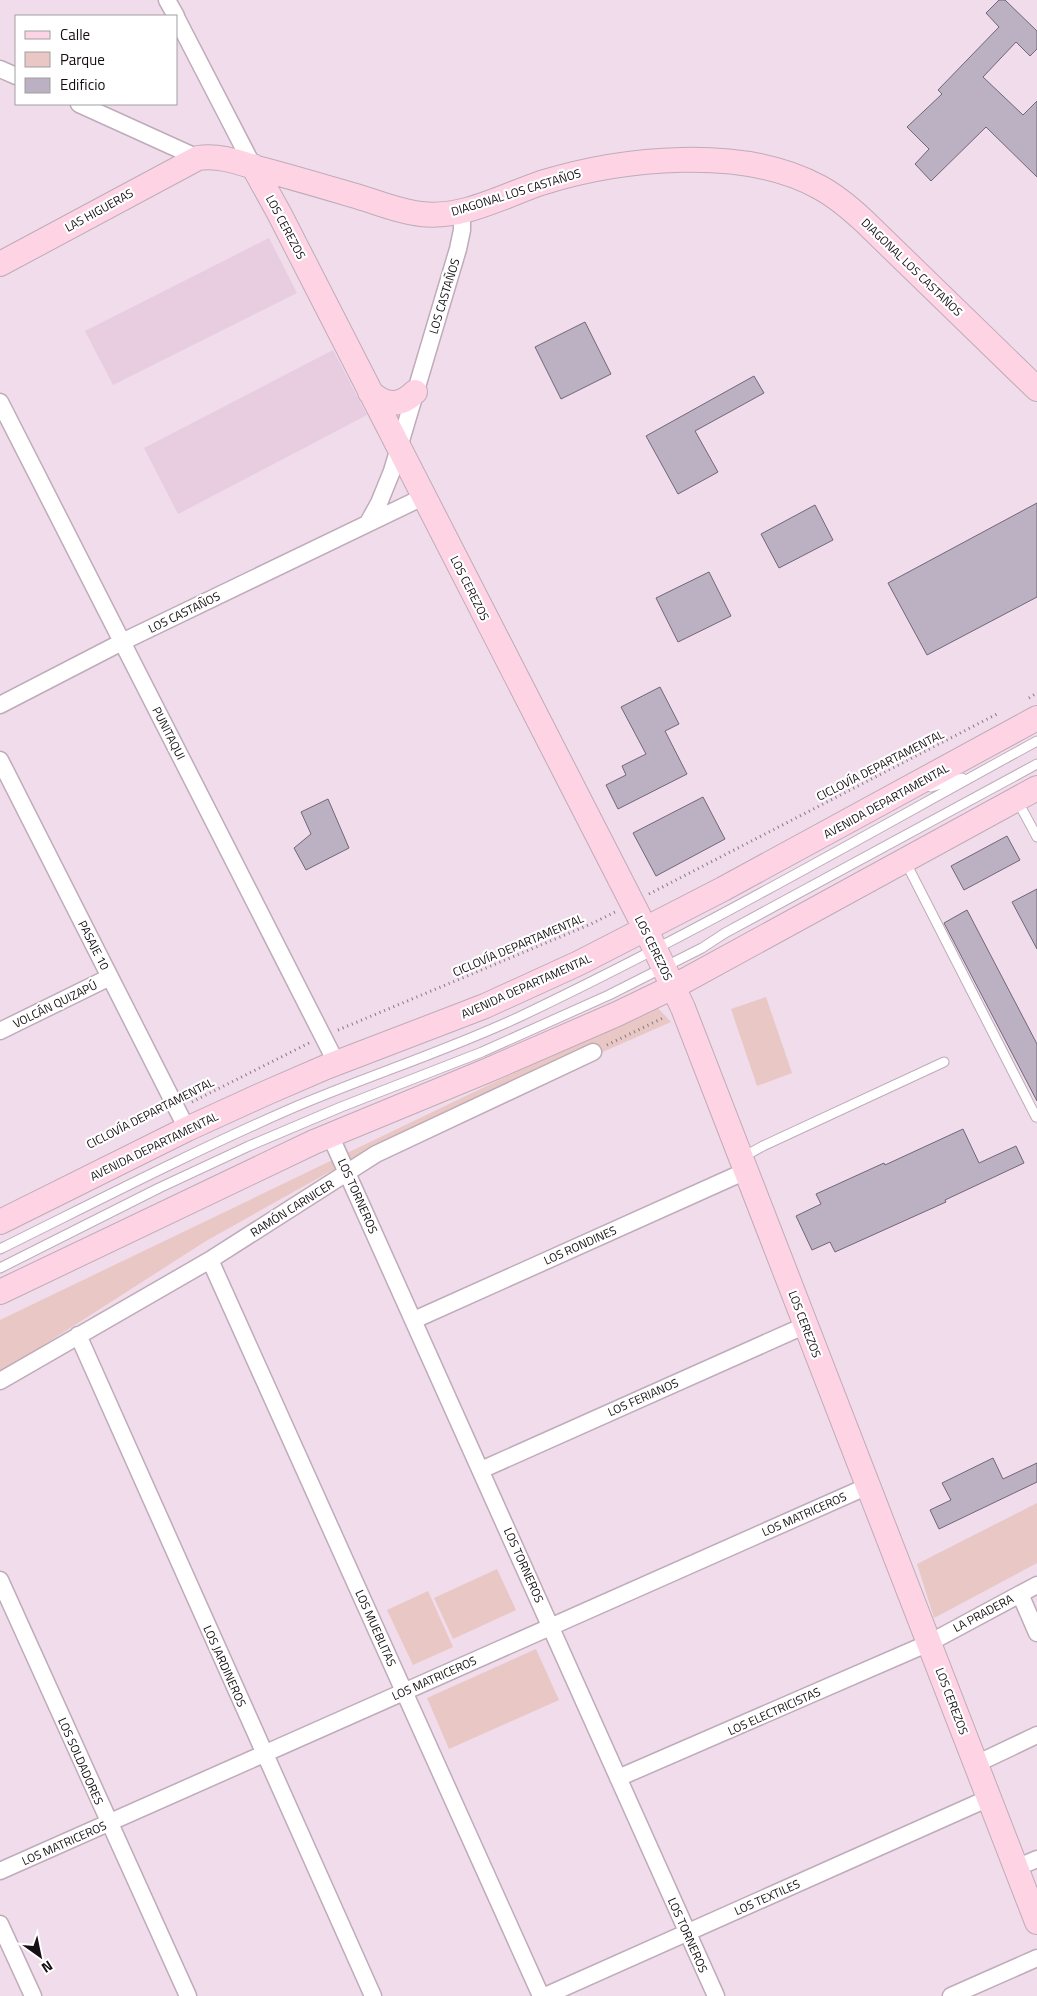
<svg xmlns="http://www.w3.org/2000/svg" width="1037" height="1996" viewBox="0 0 1037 1996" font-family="'Titillium Web',sans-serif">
<rect width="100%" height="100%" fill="#f0dcea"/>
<path fill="#e8cde0" d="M269 238 297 293 113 385 85 331Z
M333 350 367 415 178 514 144 448Z"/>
<path fill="#e9c7c5" d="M766 997 792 1073 757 1086 731 1009Z
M655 1005 671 1022 329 1172 206 1241 0 1373V1320Z
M1037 1503V1563L934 1618 917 1564Z
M497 1569 516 1610 453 1639 434 1598Z
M428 1591 453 1647 413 1665 387 1610Z
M536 1649 559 1700 449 1749 427 1698Z"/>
<path fill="#bcb0c3" stroke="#716677" d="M999 0H1005L1037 31V49L1030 56 1016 42 983 77 1023 115 1037 101V177L986 127 931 181 915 164 929 149 907 127 942 94 938 90 999 27 986 13Z
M585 322 611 374 561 399 535 347Z
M754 376 764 393 695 431 718 472 678 494 646 436Z
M1037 503V597L927 655 888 583Z
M815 505 833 540 779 568 761 534Z
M709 572 731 616 678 642 656 598Z
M660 687 679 724 665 731 687 774 618 809 606 785 626 775 622 766 646 754 621 707Z
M703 797 725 839 656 876 633 833Z
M328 799 349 848 306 870 294 848 311 834 301 812Z
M1007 836 1020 860 964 890 951 866Z
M1037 889V949L1012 902Z
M967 910 1037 1044V1101L944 923Z
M963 1129 979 1163 1016 1146 1024 1163 945 1200 946 1202 835 1252 830 1242 812 1250 796 1216 821 1204 816 1194 884 1163 885 1165Z
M993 1458 1003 1479 1037 1463V1482L939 1529 930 1510 951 1500 942 1483Z"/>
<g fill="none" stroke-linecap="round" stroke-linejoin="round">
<defs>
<path id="lane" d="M931 787 962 778
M1017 800 1037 837
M905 861 1036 1117
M741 1158 763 1146 944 1062
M0 1249C95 1202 190 1153 288 1110 364 1077 444 1052 519 1017 696 933 865 835 1037 741
M0 1268 159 1188 249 1146 341 1107 482 1052 609 995 702 948 725 933 1037 764"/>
<path id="street" d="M167 0 176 16
M176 17 253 166
M0 69 16 76
M79 104 198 158
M0 402 337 1064
M369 521 379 503 392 471 458 249 462 230V211
M0 705 122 642 423 497
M0 760 187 1129
M0 1031 110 977
M330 1135 716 1996
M210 1260 541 1996
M414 1320 746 1171
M78 1335 373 1996
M0 1381 210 1260 376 1154 593 1052
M481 1470 806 1325
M0 1580 188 1996
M1020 1594 1037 1633
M976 1764 1037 1735
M618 1778 929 1643 1037 1585
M1016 1868 1037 1859
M0 1871 868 1486
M0 1924 33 1996
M545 1996 989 1798
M951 1996 1037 1958"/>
<path id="secondary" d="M253 166 279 213 646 930 683 1008 1037 1922
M0 264 198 158C219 155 238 162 257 168 292 177 325 187 359 197 379 203 400 212 421 214 463 219 503 196 541 183 621 158 743 145 819 187 836 196 850 208 864 221L1037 389
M370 392C385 406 400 407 415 392
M0 1222 187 1129 266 1093 326 1067 485 1006 579 963 723 889 1037 718
M0 1292 314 1142 486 1071 617 1014 673 987 1037 788"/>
</defs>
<use href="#lane" stroke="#bfabb9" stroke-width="11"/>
<use href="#street" stroke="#bfabb9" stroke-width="19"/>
<use href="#secondary" stroke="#bfabb9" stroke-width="26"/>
<path stroke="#867882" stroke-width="3" stroke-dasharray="1 4" stroke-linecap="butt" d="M1029 698 1037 693
M649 894 999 713
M338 1030 591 924 615 912
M607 1045 665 1017
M192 1102 309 1043"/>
<use href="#lane" stroke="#fff" stroke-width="9"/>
<use href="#street" stroke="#fff" stroke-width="16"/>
<use href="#secondary" stroke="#fed4e4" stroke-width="24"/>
</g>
<g text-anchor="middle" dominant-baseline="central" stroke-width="4.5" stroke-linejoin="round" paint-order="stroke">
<g font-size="12" fill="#150e13" stroke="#fff">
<text transform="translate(516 192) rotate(-17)">DIAGONAL LOS CASTAÑOS</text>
<text transform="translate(99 210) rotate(-29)">LAS HIGUERAS</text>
<text transform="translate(286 227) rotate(62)">LOS CEREZOS</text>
<text transform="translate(912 267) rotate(44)">DIAGONAL LOS CASTAÑOS</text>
<text transform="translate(444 296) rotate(-73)">LOS CASTAÑOS</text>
<text transform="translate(470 588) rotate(63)">LOS CEREZOS</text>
<text transform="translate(184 612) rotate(-26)">LOS CASTAÑOS</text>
<text transform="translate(169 733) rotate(63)">PUNITAQUI</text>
<text transform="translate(880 765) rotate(-27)">CICLOVÍA DEPARTAMENTAL</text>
<text transform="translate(886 801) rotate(-29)">AVENIDA DEPARTAMENTAL</text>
<text transform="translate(94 945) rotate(63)">PASAJE 10</text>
<text transform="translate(518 945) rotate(-23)">CICLOVÍA DEPARTAMENTAL</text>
<text transform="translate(654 948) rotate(64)">LOS CEREZOS</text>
<text transform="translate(526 986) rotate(-24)">AVENIDA DEPARTAMENTAL</text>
<text transform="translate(55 1004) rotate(-26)">VOLCÁN QUIZAPÚ</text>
<text transform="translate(150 1113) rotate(-27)">CICLOVÍA DEPARTAMENTAL</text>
<text transform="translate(154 1146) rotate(-26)">AVENIDA DEPARTAMENTAL</text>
<text transform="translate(358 1196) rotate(66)">LOS TORNEROS</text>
<text transform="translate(292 1208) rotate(-32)">RAMÓN CARNICER</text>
<text transform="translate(580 1245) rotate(-24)">LOS RONDINES</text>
<text transform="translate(805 1324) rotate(69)">LOS CEREZOS</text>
<text transform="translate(643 1397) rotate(-24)">LOS FERIANOS</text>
<text transform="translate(804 1514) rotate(-24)">LOS MATRICEROS</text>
<text transform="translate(524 1565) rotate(66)">LOS TORNEROS</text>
<text transform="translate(983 1613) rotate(-28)">LA PRADERA</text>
<text transform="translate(376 1628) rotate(66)">LOS MUEBLITAS</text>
<text transform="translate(225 1666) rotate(66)">LOS JARDINEROS</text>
<text transform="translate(434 1678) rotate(-24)">LOS MATRICEROS</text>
<text transform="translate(952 1701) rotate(69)">LOS CEREZOS</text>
<text transform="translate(774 1711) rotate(-24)">LOS ELECTRICISTAS</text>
<text transform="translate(81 1761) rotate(66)">LOS SOLDADORES</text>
<text transform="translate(64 1843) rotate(-24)">LOS MATRICEROS</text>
<text transform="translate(767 1897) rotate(-24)">LOS TEXTILES</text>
<text transform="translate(688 1935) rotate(66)">LOS TORNEROS</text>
</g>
</g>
<rect x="15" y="15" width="162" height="90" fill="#ffffff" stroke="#a19fa1"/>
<rect x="25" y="31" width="25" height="8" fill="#fed4e4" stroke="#a19fa1"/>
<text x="60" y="40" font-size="15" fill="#150e13">Calle</text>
<rect x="25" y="52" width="25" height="15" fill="#e9c7c5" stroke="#a19fa1"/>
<text x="60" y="65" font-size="15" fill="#150e13">Parque</text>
<rect x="25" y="78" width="25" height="15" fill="#bcb0c3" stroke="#a19fa1"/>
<text x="60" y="90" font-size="15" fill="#150e13">Edificio</text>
<g transform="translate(40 1956) rotate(147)" stroke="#ffffff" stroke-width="4" paint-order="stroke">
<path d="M0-4L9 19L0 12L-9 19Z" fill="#150e13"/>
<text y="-8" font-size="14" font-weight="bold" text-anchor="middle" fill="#150e13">N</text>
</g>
</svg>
